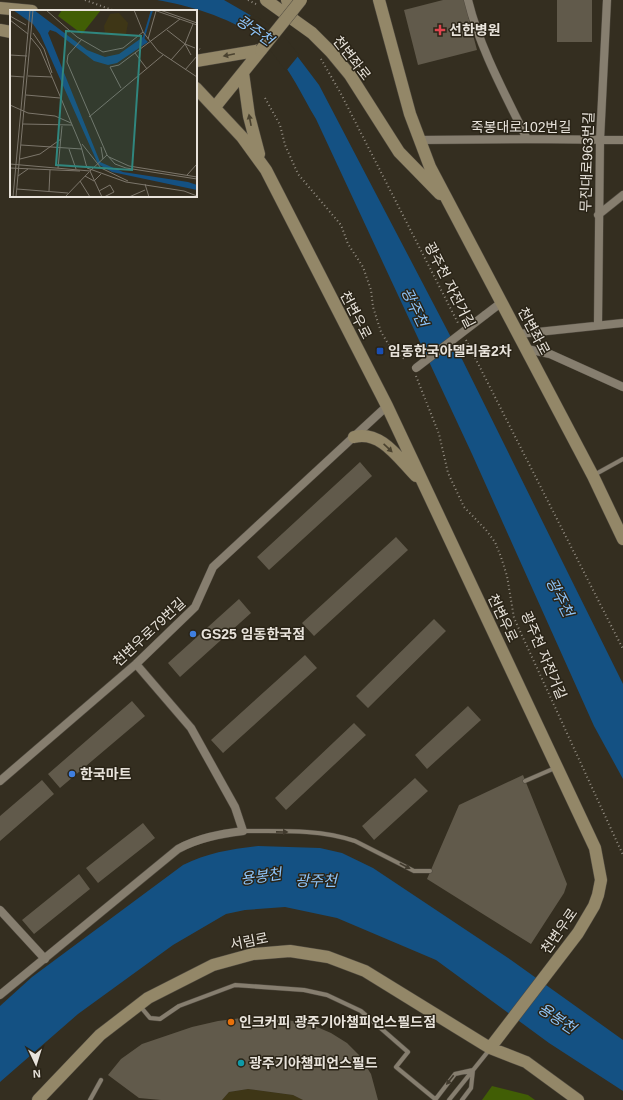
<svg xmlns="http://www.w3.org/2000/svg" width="623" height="1100" viewBox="0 0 623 1100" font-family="Arial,'Noto Sans KR',sans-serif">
<rect width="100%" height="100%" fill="#342e20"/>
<path fill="#415e05" d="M492 1086 528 1095 535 1100H482Z"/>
<path fill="#3e3616" d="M248 1089 293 1095 303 1100H222L229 1092Z"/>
<path fill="#145183" d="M157 0H224L279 32 319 85 455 345 623 684V779L594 726 472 454 316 119C302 96 290 68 271 49 245 22 193 6 157 0Z
M258 846 320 848 342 853 373 868 511 960 623 1040V1091L549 1043 436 960 337 918 285 907 245 910 226 914 173 945 78 1014 0 1082V1006L32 977 183 865C207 853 231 849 258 846Z"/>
<path fill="#342e20" d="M252 14 280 31 299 55 286 71 270 50 253 37 239 30Z"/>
<path fill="#615a4b" d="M443 0H464L477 50 418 65 404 10Z
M557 0H592V42H557Z
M360 462 372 476 269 570 257 557Z
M396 537 408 550 314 636 302 623Z
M239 599 251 613 180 677 168 663Z
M434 619 446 631 368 708 356 696Z
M305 655 317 668 223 753 211 740Z
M132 701 145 716 60 788 48 774Z
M468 706 481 720 427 769 415 755Z
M354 723 366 735 286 810 275 798Z
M523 775 567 884 564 893 531 944 427 879 459 805Z
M415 778 428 791 374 840 362 826Z
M42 780 54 794 0 841V816Z
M143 823 155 838 98 883 86 868Z
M79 874 90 889 34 934 22 920Z
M242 1018 287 1020 310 1024 331 1033 347 1043 359 1055 371 1074 378 1100H303L293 1095 248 1089 229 1092 222 1100H161L139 1098 108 1075 121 1059 142 1044 192 1027 218 1021Z"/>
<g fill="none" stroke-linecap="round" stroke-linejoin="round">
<defs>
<path id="lane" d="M594 475 623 459
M525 781 555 768
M243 831C280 831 320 829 355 841L414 871H430
M140 1006 150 1018 160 1019 179 1006 235 985 304 990 327 995 361 1011 408 1052 396 1067 435 1099
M90 1100 101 1080
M435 1100 455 1074 473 1070 471 1088 462 1100
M449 1100 490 1049"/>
<path id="street" d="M468 0C480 49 505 94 527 139
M419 140 527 139 623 140
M598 215 623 195
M485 315 502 302
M598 324 600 140 607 0
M519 334 623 323
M527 349 550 354 623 387
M0 781 136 664 195 607 213 567 387 406
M0 910 45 959
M0 995 178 849C198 838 220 834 243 831L235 807 191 728 136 664"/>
<path id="secondary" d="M266 0 312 33 331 52 350 75 399 152 440 194
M287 0 292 12
M379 0 410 114 430 167 593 476 623 539
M0 8 32 11
M0 30 11 32
M196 61 261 50
M243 73 249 116 259 154
M196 88 242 137 266 170 387 406 595 848 601 880 598 895 594 906 578 933 490 1048
M215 107 261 50
M354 437C381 430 399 459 416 476
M38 1100 100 1035 148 998 213 965 253 954 290 951 328 957 365 971 490 1048 526 1062 578 1100"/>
</defs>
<use href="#lane" stroke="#514b40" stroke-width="5"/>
<use href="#street" stroke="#514b40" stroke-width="9"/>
<use href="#secondary" stroke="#514b40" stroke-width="13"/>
<path stroke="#938d82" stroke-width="2" stroke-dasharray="1 3" stroke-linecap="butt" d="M85 0 115 11
M248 0 256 4
M196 47 200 49
M321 59 340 92 459 325
M265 98 280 125 285 145 298 174 341 225 348 244 363 267 371 290 373 307 381 332 392 350 406 360
M466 340 623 649
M416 376 439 434 448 473 464 507 486 530 495 542 501 557 507 576 514 618 623 855"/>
<use href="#lane" stroke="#867e6f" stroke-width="4"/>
<use href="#street" stroke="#867e6f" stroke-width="8"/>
<use href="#secondary" stroke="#938768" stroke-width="12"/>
<defs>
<path id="street-bridge" d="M416 368 485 315"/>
<path id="secondary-bridge" d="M261 50 301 0"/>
</defs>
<use href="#street-bridge" stroke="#514b40" stroke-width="9" stroke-linecap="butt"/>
<use href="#secondary-bridge" stroke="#514b40" stroke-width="13" stroke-linecap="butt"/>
<use href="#street-bridge" stroke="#867e6f" stroke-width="8"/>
<use href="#secondary-bridge" stroke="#938768" stroke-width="12"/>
</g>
<defs><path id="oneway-solid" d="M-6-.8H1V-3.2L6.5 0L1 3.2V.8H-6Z"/></defs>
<g fill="#4a422f">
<use href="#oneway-solid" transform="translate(229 55) rotate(168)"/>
<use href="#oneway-solid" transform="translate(250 120) rotate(-101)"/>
<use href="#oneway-solid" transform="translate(388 448) rotate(43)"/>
</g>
<g fill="#413a2d">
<use href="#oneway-solid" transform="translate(282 832) rotate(1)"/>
<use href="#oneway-solid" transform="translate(405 866) rotate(28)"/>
<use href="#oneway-solid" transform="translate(450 1080) rotate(128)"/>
</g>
<path fill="#e0444e" stroke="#2a2417" stroke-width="1.5" d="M438 24h4v4h4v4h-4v4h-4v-4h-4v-4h4z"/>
<rect fill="#1a4fb4" stroke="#2a2417" stroke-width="1.5" x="376" y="347" width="8" height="8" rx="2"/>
<g fill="#3f7fe0" stroke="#2a2417" stroke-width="1.5">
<circle cx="193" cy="634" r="4"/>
<circle cx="72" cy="774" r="4"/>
</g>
<circle fill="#e8710a" stroke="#2a2417" stroke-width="1.5" cx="231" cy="1022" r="4"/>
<circle fill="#0f9aa8" stroke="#2a2417" stroke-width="1.5" cx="241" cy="1063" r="4"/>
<g text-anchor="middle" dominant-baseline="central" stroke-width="3" stroke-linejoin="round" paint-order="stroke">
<g font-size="14" font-weight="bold" fill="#e8e3db" stroke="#2a2417" text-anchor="start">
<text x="449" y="30">선한병원</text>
<text x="388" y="351">임동한국아델리움2차</text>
<text x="201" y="634">GS25 임동한국점</text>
<text x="80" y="774">한국마트</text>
<text x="239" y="1022">인크커피 광주기아챔피언스필드점</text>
<text x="249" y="1063">광주기아챔피언스필드</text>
</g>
<g font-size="14" fill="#e8e3db" stroke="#2a2417">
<text transform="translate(352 58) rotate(52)">천변좌로</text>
<text x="521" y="127">죽봉대로102번길</text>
<text transform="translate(587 162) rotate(-88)">무진대로963번길</text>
<text transform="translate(450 285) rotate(63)">광주천 자전거길</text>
<text transform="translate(356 315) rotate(63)">천변우로</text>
<text transform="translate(534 331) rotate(62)">천변좌로</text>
<text transform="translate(503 618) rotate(65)">천변우로</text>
<text transform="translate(149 632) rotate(-43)">천변우로79번길</text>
<text transform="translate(544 655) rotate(67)">광주천 자전거길</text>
<text transform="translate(559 931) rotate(-55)">천변우로</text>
<text transform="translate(249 941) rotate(-11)">서림로</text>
</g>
<g font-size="15" font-style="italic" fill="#8ec5fa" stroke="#2a2417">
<text transform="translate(255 30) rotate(35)">광주천</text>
<text transform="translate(415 307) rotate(64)">광주천</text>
<text transform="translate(560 597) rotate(63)">광주천</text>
<text transform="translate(261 876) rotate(-8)">용봉천</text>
<text x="316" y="880">광주천</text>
<text transform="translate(557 1018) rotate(34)">용봉천</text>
</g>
</g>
<g transform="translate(10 10)">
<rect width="187" height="187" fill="#342e20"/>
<path d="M52 0H91L72 24 48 6Z" fill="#415e05"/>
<path d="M109 3 118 13 116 24H95L94 16 100 4Z" fill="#3e3616"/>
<path d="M3 0H24L77 40 95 47 109 44 133 27 138 32 107 53 98 55 84 51 46 22 40 20 38 23 90 152 113 162 178 172 187 175V180L102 162 88 154 30 24 23 14Z" fill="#145183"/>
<path fill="none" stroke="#145183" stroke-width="2" d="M133 30 142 0"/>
<path fill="none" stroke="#7c766b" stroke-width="1" d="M36 0 67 27 93 42 113 38 133 22M124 0 133 22 148 41 187 67M144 0 187 15M150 0 187 13M0 6 16 15M0 10 18 24M157 20 175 34 185 38M23 23 34 39 42 63M21 28 30 39 42 67 71 136 77 158 116 172 174 181 187 186M72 29 58 45 57 52 97 145 105 154 116 158 187 169M138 29 146 1M175 34 181 45M125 43 137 59M0 45 17 46M161 50 175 34 183 14M175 60 187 46M0 66 14 67M18 66 42 67M111 78 100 57 109 55 170 9M16 85 50 88M0 95 18 103 45 106 61 113M79 107 153 45M13 114 62 115M72 134 91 158 118 171M11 135 72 139M91 137 93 149M59 139 66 159M99 147 119 156 187 167M10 149 30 144 51 129M0 154 80 161 97 145M0 158 70 161M48 158 52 116M80 161 92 187M177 165 187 154M8 166 18 159M75 166 84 171 91 164M70 171 80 187M135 174 139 187M7 179 58 183M39 181 40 160M89 181 100 175 104 182 94 187M3 187 20 0M6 187 23 0M55 187 79 162M119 187 135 180"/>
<path fill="#30867e" fill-opacity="0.15" stroke="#30867e" stroke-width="2" d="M56 21 131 26 122 160 46 155Z"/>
<rect width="187" height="187" fill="none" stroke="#e8e3db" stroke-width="2"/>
</g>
<g transform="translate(36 1064) rotate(176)" stroke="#2a2417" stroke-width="3" paint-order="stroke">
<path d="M0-3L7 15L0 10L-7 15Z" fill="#e8e3db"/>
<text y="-6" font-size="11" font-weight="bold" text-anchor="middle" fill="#e8e3db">N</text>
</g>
</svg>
